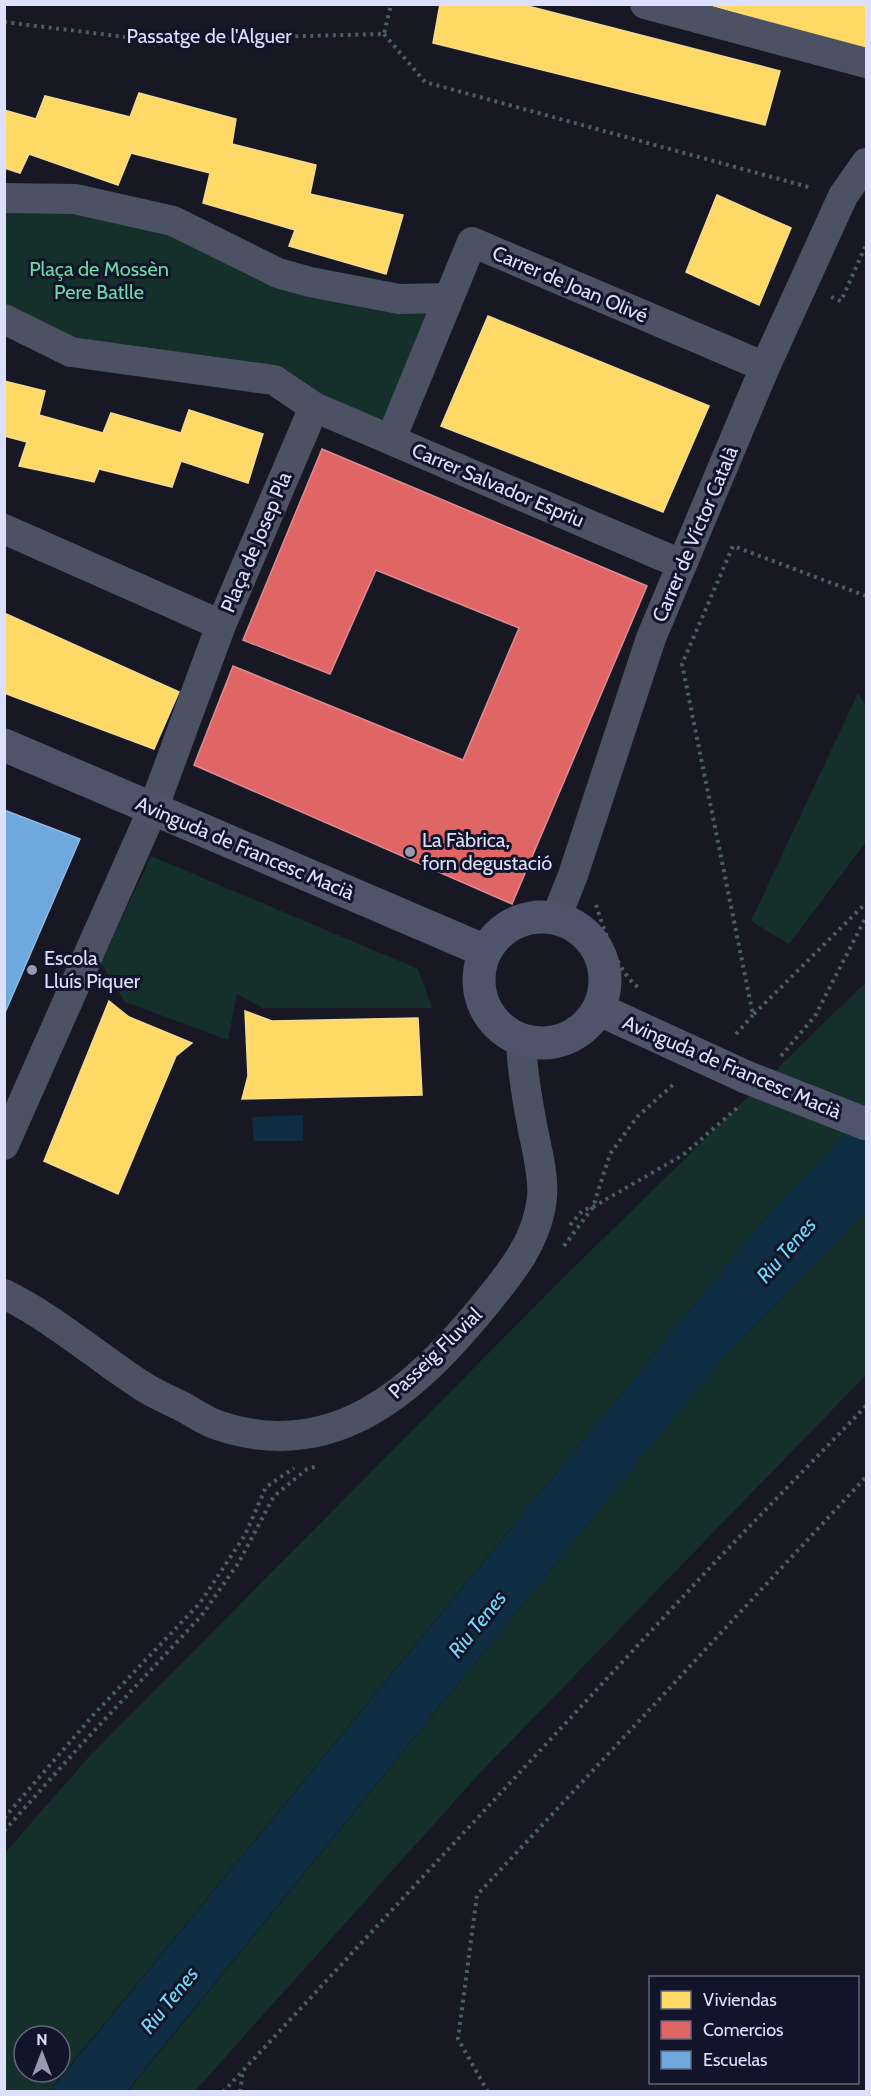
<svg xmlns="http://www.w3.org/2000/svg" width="871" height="2096" viewBox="0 0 871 2096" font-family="Cabin,sans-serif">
<rect width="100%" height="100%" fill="#171824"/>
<path fill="#152f2a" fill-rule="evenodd" d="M4 198 75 199 278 273 449 298 391 439 274 380 71 352 5 319Z
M858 693 866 706V842L789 944 751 921Z
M151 856 418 969 432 1008H263L237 994 228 1040 125 1002 101 963Z
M866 982V1113L774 1208 49 2091 5 2092V1853L86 1760 566 1275ZM24 2036H60V2072H24Z
M866 1211V1375L478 1775 195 2091 127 2092 721 1360Z"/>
<path fill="#0f2e43" d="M866 1113V1211L721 1360 127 2091 49 2092 774 1208Z
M303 1115V1141H254L252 1117Z"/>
<path fill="#ffd966" stroke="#f4db93" stroke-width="1.5" d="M440 4H520L780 71 765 125 433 43Z
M707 4H866V50Z
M139 93 236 119 232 144 316 165 310 194 403 215 386 274 289 246 295 230 203 203 210 173 131 153 118 185 29 154 20 173 4 168V110L36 119 45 96 130 117Z
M717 195 791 228 759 305 686 272Z
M488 316 709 406 663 512 441 426Z
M4 381 45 391 39 415 103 433 111 413 181 433 189 410 263 434 248 483 181 461 172 487 99 469 94 482 19 466 27 442 4 436Z
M4 613 179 692 154 749 4 693Z
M109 1001 129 1017 192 1043 176 1056 118 1194 44 1161Z
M245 1011 272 1021 418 1018 422 1095 242 1099 248 1076Z"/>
<path fill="#e06666" stroke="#df8b93" stroke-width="1.5" d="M322 449 647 586 512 904 194 765 233 666 463 760 519 628 376 570 330 674 243 640Z"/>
<path fill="#6fa8dc" stroke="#90b9e6" stroke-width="1.5" d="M4 810 80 839 4 1015Z"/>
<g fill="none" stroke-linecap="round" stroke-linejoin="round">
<path stroke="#4c5e65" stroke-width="4" stroke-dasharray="3 4.5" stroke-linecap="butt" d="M4 22 150 40 384 34 391 4
M384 34 425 82 812 188
M831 297 841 301 866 245
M866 596 733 546 682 664 753 1015 866 903
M596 905C604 929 618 976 641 989
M736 1034 753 1015
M781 1056 815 1016 866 917
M570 1225 583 1210 593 1207 683 1155 737 1108
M564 1246 593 1207 610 1154 637 1117 676 1082
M4 1818 96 1712 200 1603 245 1535 266 1487 294 1468
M4 1831 80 1746 202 1615 239 1562 274 1496 307 1469 318 1466
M223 2092 717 1560 866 1406
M240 2092 243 2070
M488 2092 458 2039 477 1895 866 1477"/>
<path stroke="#4d5164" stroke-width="30" d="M645 4 866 63
M4 198 75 199 173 221 278 273 310 282 399 299 449 298
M4 319 71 352 274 380 314 407 681 564
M391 439 472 242 765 367
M4 529 221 625 314 407
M556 918 573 875 651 638 765 367 843 196 866 163
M4 1145 153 809 221 625
M4 1294C55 1319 97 1357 144 1387 157 1395 171 1401 185 1408 195 1414 206 1421 217 1425 333 1465 415 1390 483 1307 510 1274 538 1241 542 1197 544 1177 537 1150 533 1130 527 1099 522 1071 521 1040"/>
<path stroke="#50546a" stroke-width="33" d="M4 745 485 951
M479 980a63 63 0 1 1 126 0a63 63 0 1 1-126 0Z
M598 1009 746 1077"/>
<path stroke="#50546a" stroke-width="33" d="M746 1077 866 1124"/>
</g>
<g fill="#979ab1" stroke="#121429" stroke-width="2">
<circle cx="410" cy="852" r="6"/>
<circle cx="32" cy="970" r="6"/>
</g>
<g text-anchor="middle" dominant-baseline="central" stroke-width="6" stroke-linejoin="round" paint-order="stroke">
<g font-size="20" fill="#dce0fd" stroke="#121429">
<text x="209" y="36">Passatge de l'Alguer</text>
<text transform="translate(570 284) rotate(23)">Carrer de Joan Olivé</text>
<text transform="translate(498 485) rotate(23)">Carrer Salvador Espriu</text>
<text transform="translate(695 534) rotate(-67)">Carrer de Víctor Català</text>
<text transform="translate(256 542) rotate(-67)">Plaça de Josep Pla</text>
<text transform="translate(245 848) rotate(23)">Avinguda de Francesc Macià</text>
<text transform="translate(732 1067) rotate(23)">Avinguda de Francesc Macià</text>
<text transform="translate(435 1353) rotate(-44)">Passeig Fluvial</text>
</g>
<g font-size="20" fill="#6adba4" stroke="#121429">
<text x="99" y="269">Plaça de Mossèn<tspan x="99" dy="23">Pere Batlle</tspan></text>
</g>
<g font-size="20" fill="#dce0fd" stroke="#121429" text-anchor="start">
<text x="422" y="840">La Fàbrica,<tspan x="422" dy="23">forn degustació</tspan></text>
<text x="44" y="958">Escola<tspan x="44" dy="23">Lluís Piquer</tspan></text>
</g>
<g font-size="21" font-style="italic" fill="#6fd9f8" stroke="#121429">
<text transform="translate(786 1250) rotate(-49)">Riu Tenes</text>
<text transform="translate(477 1624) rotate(-51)">Riu Tenes</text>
<text transform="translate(169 2000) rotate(-51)">Riu Tenes</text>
</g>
</g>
<rect width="871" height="2096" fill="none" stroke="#dce0fd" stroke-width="12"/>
<rect x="649" y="1976" width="210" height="108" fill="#121429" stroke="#63667e" stroke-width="1.5"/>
<rect x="661" y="1991" width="30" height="18" fill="#ffd966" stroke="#63667e" stroke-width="1.5"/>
<text x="703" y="2006" font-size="18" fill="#dce0fd">Viviendas</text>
<rect x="661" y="2021" width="30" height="18" fill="#e06666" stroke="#63667e" stroke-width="1.5"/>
<text x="703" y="2036" font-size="18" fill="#dce0fd">Comercios</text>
<rect x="661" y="2051" width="30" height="18" fill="#6fa8dc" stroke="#63667e" stroke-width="1.5"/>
<text x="703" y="2066" font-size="18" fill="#dce0fd">Escuelas</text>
<g transform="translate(42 2054)"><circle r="28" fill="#121429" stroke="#63667e" stroke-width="1.5"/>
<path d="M0-4.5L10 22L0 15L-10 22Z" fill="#979ab1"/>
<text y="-9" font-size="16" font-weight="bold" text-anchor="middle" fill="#dce0fd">N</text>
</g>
</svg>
